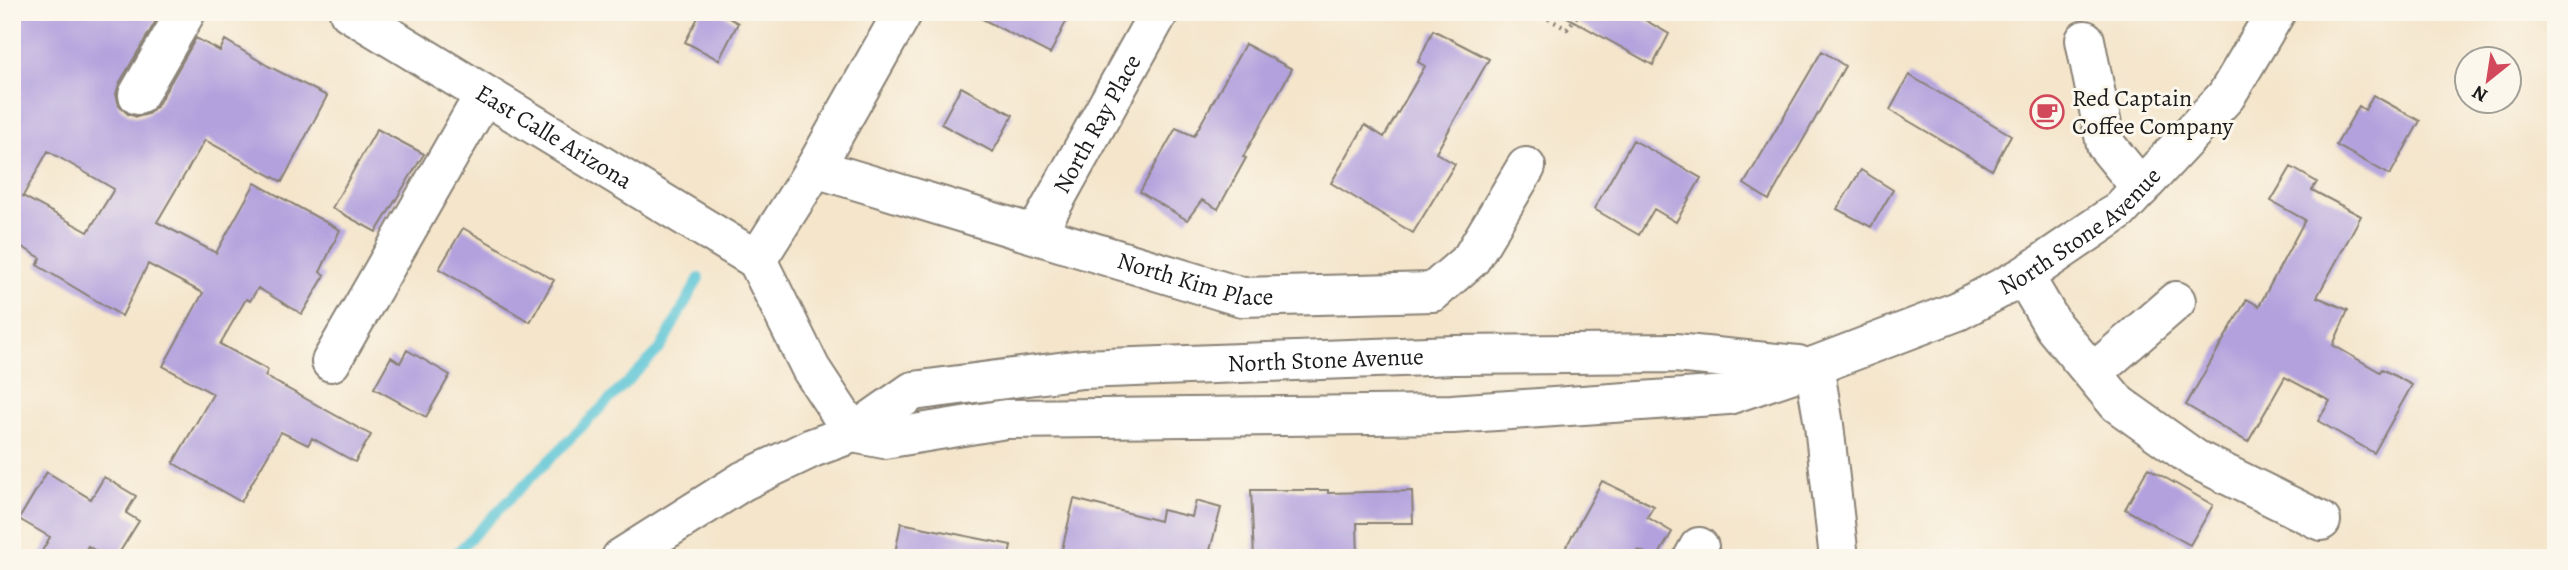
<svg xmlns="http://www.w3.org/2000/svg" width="2568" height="570" viewBox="0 0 2568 570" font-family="Alegreya,serif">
<rect width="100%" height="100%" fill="#fbf7ec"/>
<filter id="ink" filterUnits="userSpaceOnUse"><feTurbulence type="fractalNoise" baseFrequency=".0143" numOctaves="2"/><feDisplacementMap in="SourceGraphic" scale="14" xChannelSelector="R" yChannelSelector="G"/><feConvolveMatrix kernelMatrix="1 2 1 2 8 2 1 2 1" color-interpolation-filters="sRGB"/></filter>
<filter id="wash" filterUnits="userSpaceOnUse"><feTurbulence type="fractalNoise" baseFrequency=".00686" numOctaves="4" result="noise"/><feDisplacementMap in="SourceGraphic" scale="28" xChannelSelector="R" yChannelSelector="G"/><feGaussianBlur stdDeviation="1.57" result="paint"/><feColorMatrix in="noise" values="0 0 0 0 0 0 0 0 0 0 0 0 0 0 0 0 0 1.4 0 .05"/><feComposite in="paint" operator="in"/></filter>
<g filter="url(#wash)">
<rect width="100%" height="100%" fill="#f4e5cb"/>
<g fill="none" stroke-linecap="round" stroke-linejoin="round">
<path stroke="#5bc5d5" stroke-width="10" d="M451 558 660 349 699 278"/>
</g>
<g id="blocks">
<path fill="#b2a1dd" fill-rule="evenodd" d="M12 12H145L157 19 119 84 116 94 119 106 128 114 137 117 148 114 157 106 196 38 220 51 225 40 268 66 327 96 282 182 205 140 157 222 216 253 255 183 340 230 320 272 325 275 302 314 258 288 250 301 246 299 220 344 268 370 265 376 371 435 355 462 312 438 308 445 281 432 241 502 173 463 213 394 163 366 203 293 148 264 122 316 37 265 41 258 12 241ZM48 151 114 189 88 232 23 196Z
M701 12H718L738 23 719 60 685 42Z
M969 12H1071L1050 54Z
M1558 12H1631L1669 34 1653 65Z
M1433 30 1489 59 1436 153 1455 164 1413 233 1331 183 1365 125 1384 137 1425 66 1418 62Z
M1245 44 1292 69 1243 157 1246 158 1218 209 1202 200 1187 220 1140 192 1176 128 1194 136Z
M1822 51 1845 66 1769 200 1744 184Z
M1909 75 2011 135 1992 170 1890 110Z
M961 87 1013 115 993 152 941 124Z
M2373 95 2420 121 2390 175 2336 145 2359 106 2365 110Z
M377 129 424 154 376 232 332 208Z
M1633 140 1701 178 1676 222 1654 209 1639 235 1594 209Z
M2291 167 2317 182 2312 190 2361 216 2317 297 2348 310 2333 345 2380 372 2382 369 2412 385 2374 453 2318 421 2330 401 2285 377 2248 442 2186 405 2247 299 2259 306 2305 220 2271 201Z
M1861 170 1893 190 1871 227 1837 209Z
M463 228 554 280 530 322 439 269Z
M407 350 450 375 426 417 374 388 391 357 400 363Z
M2148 468 2213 505 2190 545 2125 509Z
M47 472 91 499 104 477 136 496 126 513 139 521 116 558H106L88 546 81 558H38L50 537 19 519Z
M1602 481 1654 506 1647 517 1672 532 1657 558 1638 550 1634 558H1560Z
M1251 490H1328V493L1412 491 1413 523H1357L1358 558H1254Z
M1074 499 1160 521 1162 510 1192 517 1196 501 1221 508 1208 558H1060Z
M901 523 1011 545 1009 558H894Z"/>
</g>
</g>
<g filter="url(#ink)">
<use href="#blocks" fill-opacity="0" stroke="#888074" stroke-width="2"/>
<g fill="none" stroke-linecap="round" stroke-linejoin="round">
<defs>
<g id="minor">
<path id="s1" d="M349 12 757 260"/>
<path d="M2085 40 2106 145 2141 188"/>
<path d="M138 95 186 12"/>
<path id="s2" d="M815 168 1242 297 1433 292 1471 259 1526 167"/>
<path id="s3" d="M1036 234 1159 12"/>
<path d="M757 260 815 168 903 12"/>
<path d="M757 260 811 369 853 433"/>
<path d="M2024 276 2054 327 2118 404 2195 459 2321 521"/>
<path d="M331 362 484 95"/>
<path d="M1814 366 1824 425 1839 558"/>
<path d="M2093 373 2176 301"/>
<path d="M1693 558 1699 547"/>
</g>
<g id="major">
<path id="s4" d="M853 433 884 439 1006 419 1452 414 1728 395 1814 366 1958 311 2024 276 2119 211 2226 96 2276 12"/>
<path id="s5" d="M621 558 743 481 812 448 853 433 913 391 1082 369 1454 355 1675 353 1798 365"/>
</g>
</defs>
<use href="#minor" stroke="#888074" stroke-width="42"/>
<use href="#major" stroke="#888074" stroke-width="42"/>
<path stroke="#888074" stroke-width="4.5" stroke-dasharray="2 5" stroke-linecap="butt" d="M1536 12 1567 29 1580 12"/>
<use href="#minor" stroke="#fff" stroke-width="38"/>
<use href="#major" stroke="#fff" stroke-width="38"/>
</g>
</g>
<defs>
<symbol id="cafe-ring" viewBox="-11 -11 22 22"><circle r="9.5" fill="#fbf7ec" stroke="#d1495b" stroke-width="1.5"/><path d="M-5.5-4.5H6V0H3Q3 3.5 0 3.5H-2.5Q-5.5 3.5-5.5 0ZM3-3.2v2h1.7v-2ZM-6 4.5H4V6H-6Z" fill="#d1495b"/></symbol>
</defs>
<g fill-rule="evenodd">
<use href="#cafe-ring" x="2028" y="93" width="38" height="38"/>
</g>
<g text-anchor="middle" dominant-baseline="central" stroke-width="6" stroke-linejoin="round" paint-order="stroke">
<g font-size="24" fill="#1c1c1c" stroke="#fbf7ec" text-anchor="start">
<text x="2072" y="98">Red Captain<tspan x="2072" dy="28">Coffee Company</tspan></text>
</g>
<g font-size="24" fill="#1c1c1c" stroke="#fbf7ec">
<text stroke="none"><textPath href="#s3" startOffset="126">North Ray Place</textPath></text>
<text stroke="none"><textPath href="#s1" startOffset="240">East Calle Arizona</textPath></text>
<text stroke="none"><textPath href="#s4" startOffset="1269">North Stone Avenue</textPath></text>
<text stroke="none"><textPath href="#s2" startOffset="397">North Kim Place</textPath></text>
<text stroke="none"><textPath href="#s5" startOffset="752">North Stone Avenue</textPath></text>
</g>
</g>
<rect width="2568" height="570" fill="none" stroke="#fbf7ec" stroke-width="42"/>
<g transform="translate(2488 80) rotate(210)"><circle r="33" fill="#fbf7ec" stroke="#a29f99" stroke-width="2"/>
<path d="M0-5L12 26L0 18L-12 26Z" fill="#d1495b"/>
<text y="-10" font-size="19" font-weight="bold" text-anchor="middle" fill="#1c1c1c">N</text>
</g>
</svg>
